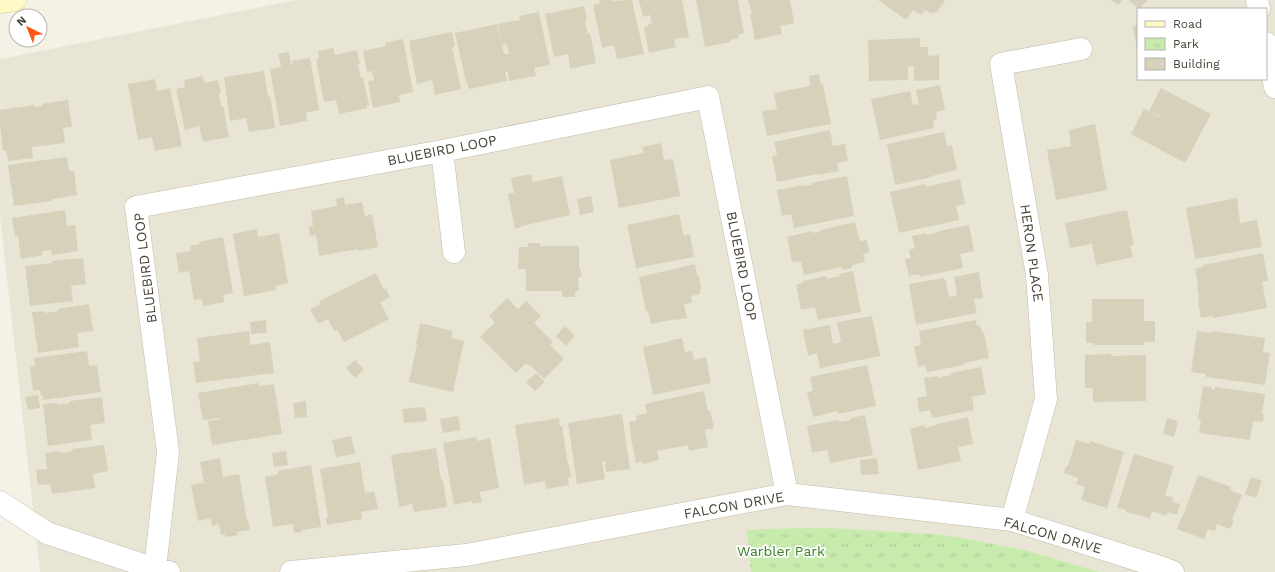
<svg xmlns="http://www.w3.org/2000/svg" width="1275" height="572" viewBox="0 0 1275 572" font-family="'Work Sans',sans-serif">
<defs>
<pattern id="park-tufts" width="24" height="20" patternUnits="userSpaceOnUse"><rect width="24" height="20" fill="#c7ebad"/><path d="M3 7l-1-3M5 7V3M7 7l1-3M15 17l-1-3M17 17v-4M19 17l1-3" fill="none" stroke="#accb95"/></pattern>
</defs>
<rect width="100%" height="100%" fill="#f4f2e7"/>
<path fill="#e9e5d4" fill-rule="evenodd" d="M295 0H1275V572H40L0 216V59ZM1138 9H1266V79H1138Z"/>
<path fill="url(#park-tufts)" d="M801 528H831L932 534 962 538 1028 551 1099 572H751L747 530Z"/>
<path fill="#d7d0bb" d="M599 0H612V1L632 0 644 54 617 59 614 45 602 48 593 5 600 3Z
M639 0H682L689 37 674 39 676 47 649 53 644 27 649 26 648 24 652 23 650 15 643 17Z
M696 0H738L744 33 738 35 739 38 730 40 731 42 705 47Z
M748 0H790L794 23 780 26 782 34 755 40 750 14H752Z
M878 0H943L945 1 936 13 934 12 932 14 925 10 921 15 913 10 906 20Z
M1111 0H1122L1118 5Z
M1128 0H1147L1140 9Z
M584 6 587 20 585 21 588 34 590 33 596 63 570 69 568 54 554 57 545 14Z
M539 12 550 65 534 68 536 76 509 81 508 72H505L507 81 469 89 467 82H466L455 33 497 24 507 66 504 54H509L507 44 502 45 498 24 520 20 519 16Z
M1138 25V50H1137L1133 26Z
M452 32 455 46 452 47 461 89 435 95 432 80 417 84 409 41Z
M920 38V47H928V56L939 55V80L914 81V66L908 67V80L869 81 868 40Z
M403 39 413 92 399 95 400 102 373 108 368 81 374 80 372 71 367 72 363 51 386 46 385 43Z
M333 48 335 55 357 50 360 64 358 65 361 78 363 77 369 105H367V108L339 114 336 100 324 102 316 59H319L318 51Z
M289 52 291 64H293L292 61 310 58 319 110 306 113 307 121 280 126 270 69 281 67 278 54Z
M264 71 268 97 270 96 275 128 249 132 246 118 230 121 224 77Z
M819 74 821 84H823L831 124 767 136 762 111 777 109 774 93 810 86 809 76Z
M203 76 204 83 218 80 221 93H219L221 106H223L229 137 203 142 199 126 185 130 176 89 185 87 184 80Z
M155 79 157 91 170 88 182 146 155 151 152 137 138 140 128 84Z
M940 85 945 110 936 112 937 119 933 120 934 128 880 140 871 99 910 91 913 105 919 104 916 90Z
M1161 88 1211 114 1185 163 1131 134 1144 109 1160 117V116L1149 111Z
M68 100 72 127 63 128 65 143 32 147 33 158 8 161 6 150 3 151 0 126V110L34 105V107L43 106 42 104Z
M1095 124 1107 190 1056 200 1047 150 1071 146 1069 130Z
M830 130 833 146 845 144 848 161 837 163 839 171 817 175V174L777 182 772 156 777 155 774 142Z
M944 132 947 146 952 145 957 170 932 176V177L895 185 887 144Z
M661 143 664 160 673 159 680 196 619 208 610 160 644 153 642 147Z
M67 157 69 171H74L77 195 52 199V201L14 206 8 165Z
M531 174 533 182 562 176 570 215 522 226V227L515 229 508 194 514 193 511 178Z
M847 176 854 216 794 228 791 214 782 216 777 190 803 185V186L812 185 811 183Z
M960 179 965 204 956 206 959 220 899 233 890 192 925 184 926 187Z
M591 196 594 212 580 215 577 199Z
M344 197 345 205 362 202 365 216 372 214 378 247 358 251V249L319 256 316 235 310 236 309 227 313 226 311 211 337 206 336 199Z
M1237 198 1240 223 1257 220 1262 247 1195 259 1186 208Z
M65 210 67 226 75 225 78 251 52 255 51 250 42 251 43 255 21 259 18 236H15L12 218Z
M1127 210 1134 245 1130 246 1133 257 1096 265 1092 244 1070 248 1065 223Z
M679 214 684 236 690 234 694 257 636 268 627 225Z
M855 222 860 241 867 240 869 252 863 254 865 262 852 265V268L843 270 842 267 804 275 801 261 792 262 787 237 812 231 813 233 821 231V230Z
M969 225 974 251 960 254 963 268 920 277 919 274 909 276 905 259 911 258 909 250 915 248 912 236 926 233 927 235 939 232V231Z
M257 229 258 237 279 233 288 283 275 286 276 290 244 296 233 234Z
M223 237 233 293 223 295 224 302 203 306 202 299 194 300 189 271 179 273 176 253 191 251 190 246 199 244V242Z
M528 243H540V246H579V269H581V277H578L579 291H575V297H562V291H526V269H518L519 247H528Z
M1263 253 1268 281 1262 282 1267 308 1213 318V316L1201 318 1198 300 1199 299 1197 286H1198L1195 269 1203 267V265Z
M83 258 86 284 71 286 73 301 30 306 25 266 52 263V261Z
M695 264 697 276H699L701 289 700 290V294L691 296 692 303 684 304 687 318 676 320V319L651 324 648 311H646L639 277Z
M853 271 861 312 818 320 815 307 801 310 796 285 803 283V281L826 276 827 279 840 276 839 274Z
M979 272 983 298 974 299 977 313 916 325 909 284 944 278V280H946L949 297 957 295 954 277Z
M376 273 384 290 386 289 390 297 380 302 389 319 344 342 337 329 334 331 328 319 318 324 310 309 321 304 319 301Z
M507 298 518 309 526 301 541 316 534 323 553 342 550 345 564 359 544 379 530 365 529 366 526 363 516 373 480 337 495 322 489 316Z
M1092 299H1144V321H1155V342H1144V345H1094V343H1086V322H1092Z
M89 304 93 331 77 333 79 347 38 353 32 312 45 311V313L58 311V309Z
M872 316 880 356 820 368 817 353 808 356 803 330 830 325 833 344 841 342 837 322Z
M266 320 267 333 251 334 250 322Z
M976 320 977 326 980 325 982 333H984L989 358 963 363 964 365 927 372 925 365 918 367 914 346 921 345 919 331Z
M420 323 453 331 451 338 464 341 453 392 409 382 417 344H416Z
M565 326 575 336 566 346 556 336Z
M249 331 250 345 270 342 274 373 196 383 193 362 200 361 197 338Z
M1197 331 1212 333V331L1265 338 1263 352 1270 353 1265 385 1206 377V374L1191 372Z
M682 338 685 352 692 351 694 360 706 357 711 383 653 395 643 347 671 341V340Z
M87 351 89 366 97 365 101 392 43 400V396H41L40 390 33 391 30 367 35 366 34 358Z
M1111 354V356L1146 355V401L1093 402V388H1085V355Z
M355 360 364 369 355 378 346 368Z
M867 365 876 406 838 414V411L813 417 807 392 813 391 810 377Z
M981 367 986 394 972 397 974 410 932 418 930 410 919 412 917 398 927 396 924 378 938 376V378L951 375V373Z
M536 373 545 382 535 391 526 382Z
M259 383V386L274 384 282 434 212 445 208 421 221 419 220 418 203 420 198 393Z
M1203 386 1212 387 1211 389 1215 390V387L1265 394 1262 414H1264L1263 422 1253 421 1250 440 1199 433 1201 420 1198 419Z
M704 391 708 411 710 410 714 428 705 430 708 447 689 451 688 445 657 451 659 460 643 464 642 461 636 463 630 433H631L629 422 637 420 636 416 647 413 645 404Z
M38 395 40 408 28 410 25 397Z
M102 397 105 423 90 425 92 440 48 446 43 404 57 403V405L70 403V401Z
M306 401 307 417 295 418 293 403Z
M425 407 427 421 404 423 402 409Z
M622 414 630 469 606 472 605 461H602L605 479 577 484 568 423Z
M865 415 873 455 830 463 827 450 812 453 807 426 838 420 839 422 851 420V418Z
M458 416 461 430 443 433 440 419Z
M968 417 973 444 958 447 961 461 918 470 910 429 924 425 925 428 937 425V424Z
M559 418 560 426H562L568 465H569L571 477H568L569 485 546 489 545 481 524 485 515 425Z
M1167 418 1178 421 1174 437 1163 434Z
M351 436 355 454 336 457 332 440Z
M476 437 477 441 490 438 499 488 480 492 482 502 473 504 472 501 454 505 443 443Z
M1076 440 1090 444V441L1124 452 1107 508 1081 500 1085 487 1076 484 1078 478 1064 473 1066 466H1068Z
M104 445 108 471 93 474 95 488 52 494 50 484 38 485 36 470 47 469 45 453 59 451 60 453 73 451 72 449Z
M436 448 441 480H443L447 507 414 512 412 504 399 507 391 455Z
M286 451 288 465 274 467 272 453Z
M1134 454 1174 466 1165 495 1173 498 1172 502 1180 504 1177 515 1168 512 1166 516 1152 511 1150 518 1126 512V510L1117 508Z
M220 458 223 477 239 474 247 520H248L250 530 237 532 238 535 225 537V534L221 535 219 524 212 526 211 518 198 521 191 485 204 483 200 462Z
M877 458 879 474 861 475 860 460Z
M360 462 365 493 374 491 378 509 361 512 362 519 327 525 326 518 328 517 320 469Z
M311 465 321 527 302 530V532L294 533 293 524 273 527 265 477 278 474V471Z
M1198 475 1231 487 1230 490 1242 495 1232 520H1234L1230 529 1217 524 1215 531 1208 529 1204 539 1177 529 1181 518H1182Z
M1251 477 1262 481 1256 498 1245 494Z"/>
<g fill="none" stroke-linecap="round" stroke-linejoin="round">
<defs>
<path id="minor" d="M1257 0 1259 9
M1266 43 1275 87
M442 151 454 252
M1012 520 1046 399 1037 275 1001 64 1081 49
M169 572 155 569 168 452 136 207 442 151 708 97 787 494
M291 572 466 555 787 494 1012 520 1163 568 1173 572"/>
<path id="tertiary" d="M0 502 47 533 155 569"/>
<path id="secondary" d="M0 2 15 0"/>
</defs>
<use href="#minor" stroke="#c0bba9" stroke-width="23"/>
<use href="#tertiary" stroke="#c0bba9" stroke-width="23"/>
<use href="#secondary" stroke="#d7ce94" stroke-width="23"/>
<use href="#minor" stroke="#fff" stroke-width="22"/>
<use href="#tertiary" stroke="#fff" stroke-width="22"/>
<use href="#secondary" stroke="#fff9c6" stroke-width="22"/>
</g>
<g text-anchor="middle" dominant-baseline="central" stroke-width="3.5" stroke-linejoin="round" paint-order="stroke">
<g font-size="14" fill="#484335" stroke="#fff">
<text transform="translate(442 150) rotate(-11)">BLUEBIRD LOOP</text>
<text transform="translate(1032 253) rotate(82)">HERON PLACE</text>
<text transform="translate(742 266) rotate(79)">BLUEBIRD LOOP</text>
<text transform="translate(145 268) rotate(-97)">BLUEBIRD LOOP</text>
<text transform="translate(734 505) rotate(-10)">FALCON DRIVE</text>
<text transform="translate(1053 535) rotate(16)">FALCON DRIVE</text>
</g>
<g font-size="14" fill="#3a7e25" stroke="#fff">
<text x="781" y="551">Warbler Park</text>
</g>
</g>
<rect x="1137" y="8" width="130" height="72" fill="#ffffff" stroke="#b6b4ae"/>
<rect x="1145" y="21" width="20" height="6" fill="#fff9c6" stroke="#b6b4ae"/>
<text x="1173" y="28" font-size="12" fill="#484335">Road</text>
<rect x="1145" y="38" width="20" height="12" fill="url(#park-tufts)" stroke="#b6b4ae"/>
<text x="1173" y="48" font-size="12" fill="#484335">Park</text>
<rect x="1145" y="58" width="20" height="12" fill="#d7d0bb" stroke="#b6b4ae"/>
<text x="1173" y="68" font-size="12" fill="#484335">Building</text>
<g transform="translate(28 28) rotate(317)"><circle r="19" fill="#ffffff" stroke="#b6b4ae"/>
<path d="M0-3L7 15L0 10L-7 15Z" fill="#ff5613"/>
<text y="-6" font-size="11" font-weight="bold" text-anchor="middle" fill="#484335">N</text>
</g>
</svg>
